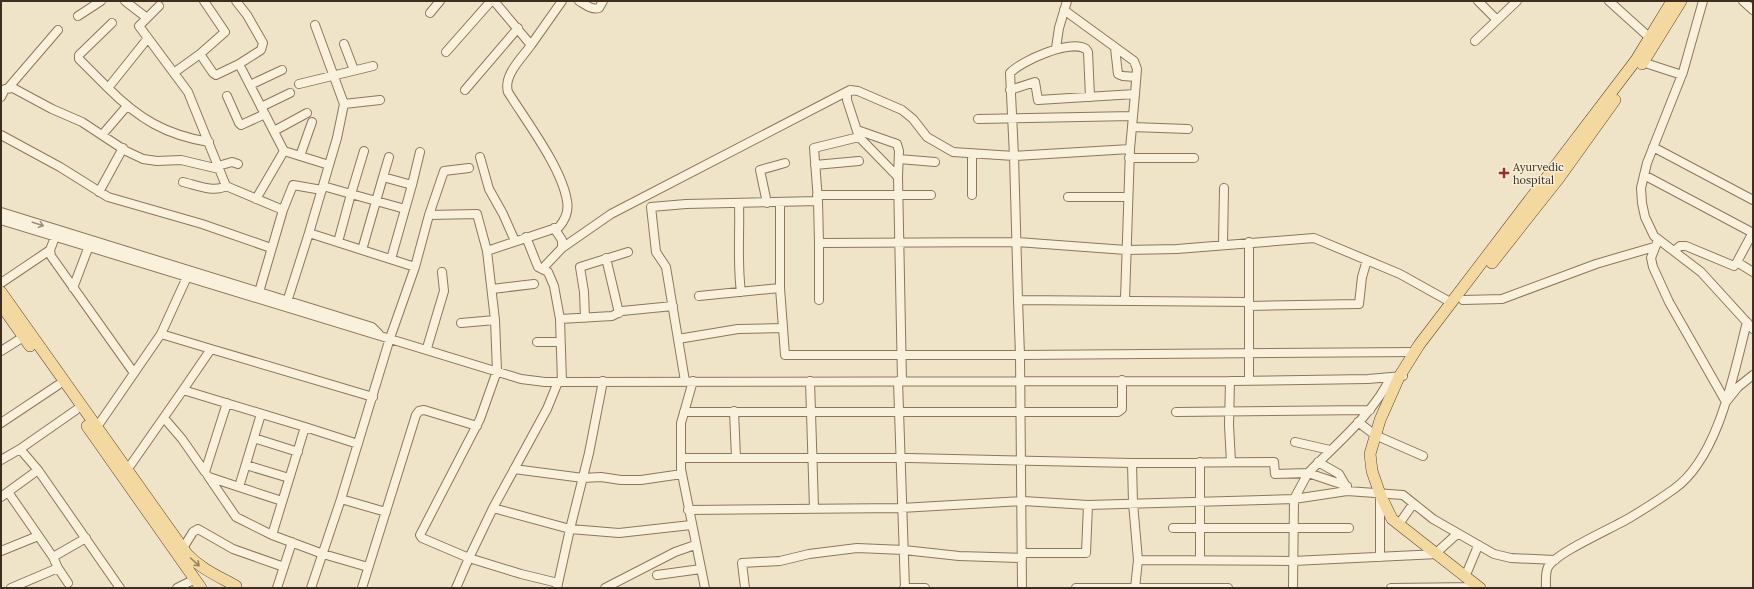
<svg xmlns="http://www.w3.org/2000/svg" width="1754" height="589" viewBox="0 0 1754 589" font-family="Lora,serif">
<rect width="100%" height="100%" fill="#f0e4c8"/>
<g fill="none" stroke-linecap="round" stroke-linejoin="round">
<defs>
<path id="minor" d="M125 1 147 18
M236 1 247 15 263 43 261 50 239 64 284 151
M579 1C586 5 591 10 599 8L603 1
M1478 1 1497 20
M1609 1 1650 38
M1703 1 1683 72 1647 163 1641 188 1642 203 1645 217 1654 236 1701 272 1753 329
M1743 1 1753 10
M159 6 139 26 188 92 226 186 283 210 259 292
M1064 10 1134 61 1137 69 1135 94
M430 13 440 1
M78 16 101 1
M148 38 108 88C139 119 166 135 209 142
M1475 41 1517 1
M344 44 354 70
M531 45 562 1
M1056 48 1059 28 1067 1
M1115 48 1118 74 1123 76 1136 77
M446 52 491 1
M200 54 213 73 216 75 239 64
M1639 61 1682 75
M175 72 200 54 225 32 204 1
M299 84 373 66
M250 85 282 70
M9 87 58 30
M108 88 79 59V55L112 23
M465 90 518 28
M1010 90 1035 82 1038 100 1135 94 1130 149 1014 156 1018 300
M227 96 239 123 241 125 265 114
M1 97 5 89 13 88 52 109 82 122 126 151 143 159 157 161 181 160 219 169
M344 104 380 100
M261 107 290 93
M978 119 1133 116
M1132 127 1188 129
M857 130 897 144 899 151 898 177
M274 131 307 113
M1 135 60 167 108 197 202 224 271 248
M102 135 127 106
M859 137 847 100V94L850 90 858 91 902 110 913 119 927 137 953 152 1014 156 1010 73C1021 61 1070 39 1086 49L1088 52 1090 97
M1653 147 1753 200
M300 156 312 122
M480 157 489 189 503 214 515 241
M1129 158H1194
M899 159 935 162
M815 165 859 161
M218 166 232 162 238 164
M469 168 444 171 429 215 477 214 487 251
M1644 175 1753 233
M383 177 389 157
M183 182C196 185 214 193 226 186
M412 185 420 152
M323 186 351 194 364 151
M99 192 123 148
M817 195H931
M972 195V155
M1068 197H1128
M256 199 284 151 329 165
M818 201 819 243 1017 242 1126 250 1177 249 1314 238 1400 274 1452 303
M767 203 760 170 785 163
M780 203V288L783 328
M739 204C740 233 737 263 741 292
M283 210 293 185 322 190
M1 212 372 327 379 334
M1 220 521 379 545 382 1230 381 1368 379 1403 376
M57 232 50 250 51 256 134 373
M1753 232 1737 262 1753 272
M309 233 337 138 344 104 315 25
M526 237 538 267 548 272 554 286 560 319
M1658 240 1651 258 1653 267 1669 302 1726 402 1738 387 1753 375
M338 242 351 194 405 209
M1249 242V381
M1223 244 1224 188
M562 248 611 214 850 90
M362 250 383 177 412 185 391 259
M1674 251 1680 246H1686L1734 266 1737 262
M606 258 619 313
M542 269 562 248V240L554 228
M187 277 161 334 211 349 183 390 305 427
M1 283 50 250
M73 288 89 246
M492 289 534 284
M699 296 780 288
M819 300V243
M1125 300 1130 149
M1463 300 1502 299 1596 264 1654 247
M286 305 309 233 415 267
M1249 306 1359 304 1362 277 1367 260
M585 318 584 292 580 267 628 252
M461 323 495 320
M678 339 666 267 656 252 651 207 686 204 818 201 814 148 859 137 898 177 902 381
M537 342H560
M427 348 444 291 442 272
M211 349 373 397
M1 351 28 334
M603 381 589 453 570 529 619 533 691 525
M685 381 678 339 738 329 783 328 785 355H1020L1018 300 1249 302
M693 381 681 423V469L705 588
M810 381 814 508
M898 381 905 588
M1230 381 1229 425 1231 462
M562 382 560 319 612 316 622 311 673 306
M76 410 20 449 38 470 120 588
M734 411 736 458
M684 412H1118L1122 409V380
M1176 412 1370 410
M164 418 182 439 205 472 227 403
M1358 422 1375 435 1423 456
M1 423 58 385
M97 427 161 334
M254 438 298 452
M1295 442 1330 450
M358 444 305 427 272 535 323 554 368 567
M681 458H909L1132 463 1274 462 1275 474 1308 473 1294 499 1293 588
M1 460 20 449
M1200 462V528H1349
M1318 462 1339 474 1347 488
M1132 463 1133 503 1138 560 1135 588
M246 465 289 478
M514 469 583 478 601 477 621 480H641L682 474
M125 473 183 390
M208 476 236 517 272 535
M209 477 239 487 261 414
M1347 486 1308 473C1334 446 1375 412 1390 378
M239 487 282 501
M8 492 53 557
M1 497 38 470
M341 499 386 512
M493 508 469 558 521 574 558 583
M688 510 901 508 1023 501 1088 505 1294 499 1347 491 1403 495 1433 519 1494 554 1511 558 1555 560
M1399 524 1413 504
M1173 528H1200V560
M183 548 193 532 198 529 233 549 284 567
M1 551 38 536
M1022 553H1086L1088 505
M1436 553 1457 534
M1380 557V497
M1138 560 1293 561 1438 554
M58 568 68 583
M657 575 701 569
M1465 577 1478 546
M11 588 58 568 53 557 86 538
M177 588 195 579
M277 588 292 542
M311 588 341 499 390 338 415 267 429 215
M362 588 416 415 419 411 424 410 477 426
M456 588 469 558 422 538 420 535 480 419 497 371 495 320 487 251 559 227C565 220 569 211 567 201 562 168 526 121 508 92 503 75 522 58 531 45L494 1
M557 588 570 529 493 508 547 409 558 382
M605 588 675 552 695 545
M745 588 742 563 780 561 809 554 857 548 904 550 959 556 1022 558
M904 588H925
M1022 588 1020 355 1415 352
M1076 588H1228
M1391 588 1474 587 1477 585
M1546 588C1546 582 1545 573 1548 567 1557 552 1613 528 1631 517 1646 508 1660 499 1674 489 1719 457 1734 372 1747 322"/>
<path id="major" d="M1642 64 1681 1
M1492 263 1559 178 1615 100
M1 292 187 554C201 569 218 576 236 586
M1 305 30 346
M87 426 201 588
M1480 588 1392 519 1380 494 1372 471 1370 454 1380 420 1399 377 1419 345 1636 60 1672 1"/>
</defs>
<use href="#minor" stroke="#8d765c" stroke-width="10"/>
<use href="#major" stroke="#5b4430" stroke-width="12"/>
<use href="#minor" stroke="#faf1dc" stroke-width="8"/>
<use href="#major" stroke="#f3d9a0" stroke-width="11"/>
</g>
<defs><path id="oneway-shaft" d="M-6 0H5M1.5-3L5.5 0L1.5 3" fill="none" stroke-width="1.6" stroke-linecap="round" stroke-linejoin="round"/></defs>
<use stroke="#9c907e" href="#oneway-shaft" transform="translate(38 224) rotate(18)"/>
<use stroke="#988460" href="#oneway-shaft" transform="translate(195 562) rotate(42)"/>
<path fill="#9e2a2b" stroke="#f7eed8" stroke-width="1.5" d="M1502 167h4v4h4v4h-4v4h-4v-4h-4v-4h4z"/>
<g text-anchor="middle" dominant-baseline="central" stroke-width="3" stroke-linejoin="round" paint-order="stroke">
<g font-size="11" fill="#3d2e20" stroke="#f7eed8" text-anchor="start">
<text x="1513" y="167">Ayurvedic<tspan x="1513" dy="13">hospital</tspan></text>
</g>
</g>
<rect width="1754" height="589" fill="none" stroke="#3d2e20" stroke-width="4"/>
</svg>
